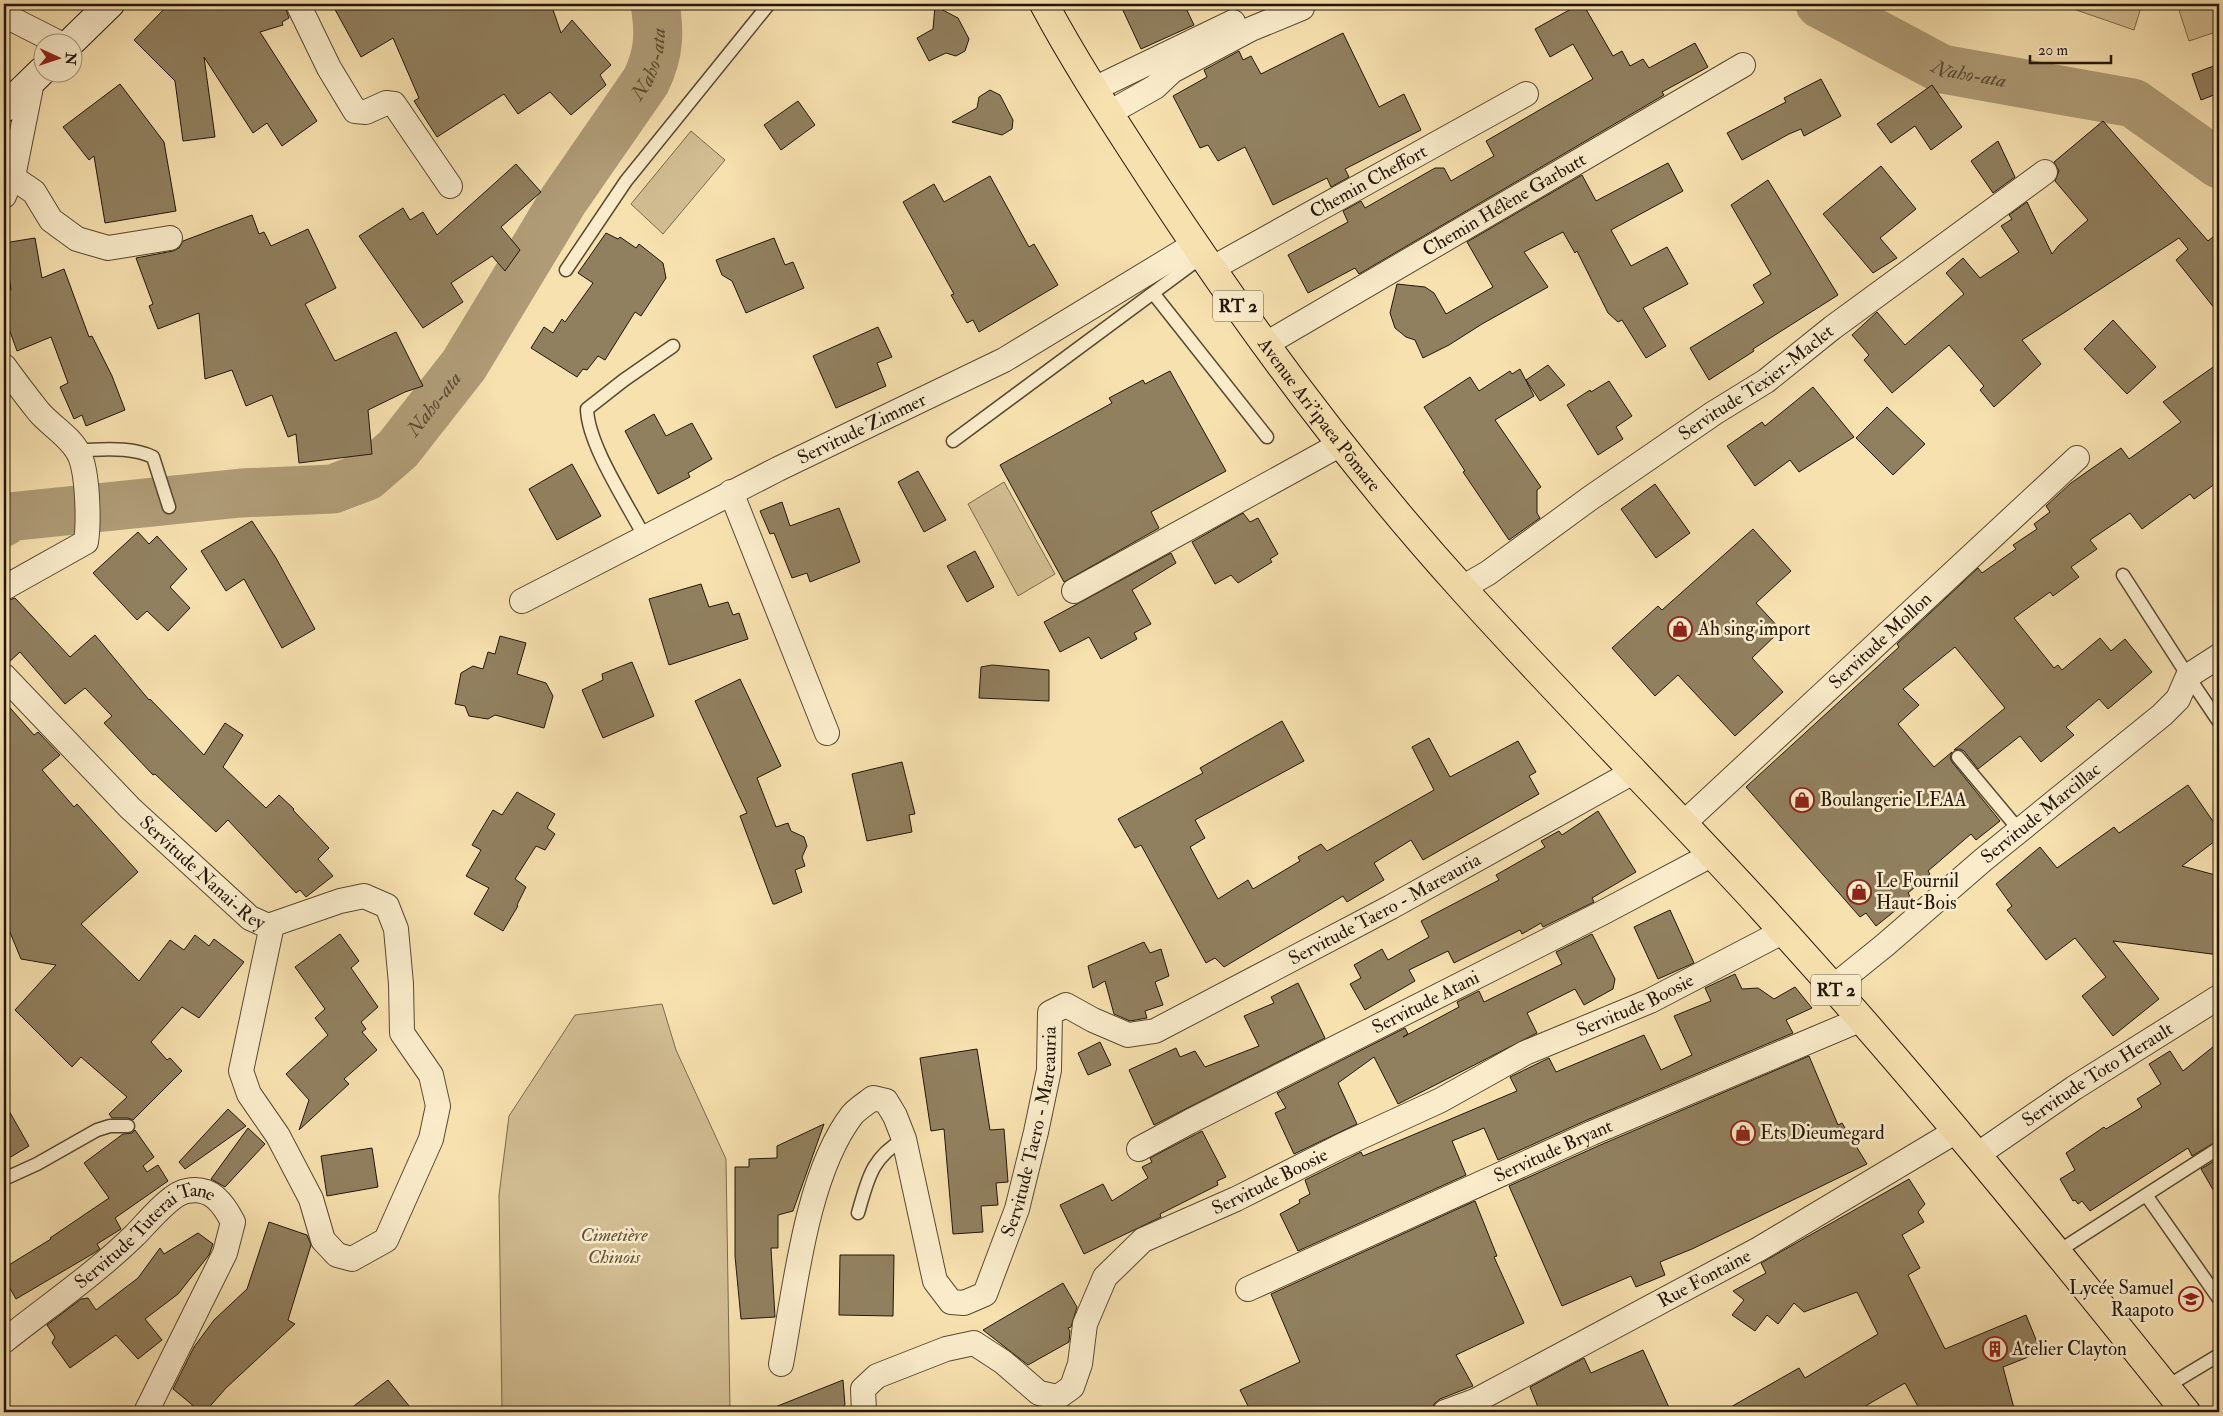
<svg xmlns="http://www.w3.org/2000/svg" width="2223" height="1416" viewBox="0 0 2223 1416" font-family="'IM FELL Double Pica',serif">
<rect width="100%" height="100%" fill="#f7e1af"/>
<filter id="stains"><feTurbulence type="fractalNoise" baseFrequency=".004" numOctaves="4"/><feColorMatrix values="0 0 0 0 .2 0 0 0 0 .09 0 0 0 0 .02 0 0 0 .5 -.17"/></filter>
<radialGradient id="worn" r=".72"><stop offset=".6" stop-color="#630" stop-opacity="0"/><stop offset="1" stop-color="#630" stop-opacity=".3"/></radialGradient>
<path fill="#d3be93" stroke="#7a6a4e" d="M2059 4H2142L2134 30Z
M2177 4H2219V31L2189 41Z
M691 131 725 160 663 234 631 204Z
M1004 482 1055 574 1018 596 968 504Z
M662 1004 676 1050 726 1159 730 1412H502L499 1195 509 1116 575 1015Z"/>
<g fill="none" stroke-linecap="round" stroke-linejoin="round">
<g stroke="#af9c77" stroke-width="49">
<path id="s1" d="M1820 4 1942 69 2133 103 2219 164"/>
<path id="s2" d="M4 522 8 517 241 493 333 489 367 476 398 449 464 365 563 201 646 81C659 54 660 33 655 4"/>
</g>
</g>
<path fill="#91805f" stroke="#221609" d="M169 4H284L289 18 282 22 283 25 260 32 317 121 282 146 267 123 253 133 204 57 215 137 183 141 175 81 134 40Z
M332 4H551L561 33 572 20 611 65 600 75 606 85 571 115 550 92 518 114 504 94 437 137 414 101 419 98 393 38 361 57Z
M1120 4H1184L1194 25 1141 49Z
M1580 4H1583L1613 56 1622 51 1630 66 1643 59 1649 68 1695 43 1708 67 1662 92 1664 95 1359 274 1355 268 1308 293 1288 255 1348 222 1343 211 1361 201 1365 208 1435 168H1444L1451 181 1494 156 1486 141 1593 79 1573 44 1550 57 1535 29Z
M935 6 958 18 969 39 965 51 956 56 946 53 929 61 917 38 933 29Z
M1343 33 1379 107 1404 94 1421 130 1345 169 1349 177 1331 187 1327 178 1273 205 1245 147 1218 161 1208 145 1200 148 1173 96 1207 77 1204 70 1239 51 1243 60 1251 56 1261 74Z
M2219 64V93L2201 100 2192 74Z
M1821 79 1841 116 1804 136 1801 129 1789 134 1742 160 1727 133 1786 102 1784 98Z
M120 84 164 142 176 211 105 223 94 156 89 160 63 127Z
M1932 85 1962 127 1931 150 1915 126 1891 143 1877 124Z
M990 90 1000 95 1013 120 1012 129 1002 135 952 122 977 108 979 97Z
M798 101 815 125 781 150 764 125Z
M2103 121 2208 241 2219 232V314L2176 260 2188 249 2179 238 2022 340 2041 364 1994 407 1980 390 1984 386 1949 345 1892 393 1864 360 1869 355 1852 335 1877 312 1905 345 1964 294 1946 273 1963 258 1980 278 2019 252 2001 226 2012 219 2009 215 2027 202 2052 254 2059 245 2088 220 2055 181 2059 171 2054 162Z
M1998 141 2015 177 1993 193 1971 161Z
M1668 163 1683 191 1611 230 1631 266 1667 247 1688 284 1643 308 1666 346 1646 358 1622 320 1618 322 1608 313 1577 251 1575 253 1563 232 1524 252 1548 287 1482 324 1449 345 1423 358 1415 340 1406 337 1395 328 1390 313 1397 284 1425 287 1434 293 1446 314 1493 287 1467 242 1582 175 1596 201Z
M516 164 541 192 501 227 520 250 505 271 492 256 451 283 463 302 423 328 359 236 403 208 410 220 423 212 437 235Z
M1881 166 1916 209 1880 238 1897 258 1873 273 1823 214Z
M990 176 1029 247 1034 244 1058 285 979 332 973 320 967 323 951 295 954 294 903 202 934 184 944 202Z
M1768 180 1838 295 1753 349 1754 351 1709 380 1690 348 1764 303 1753 285 1771 274 1731 205Z
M252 215 259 234 264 232 271 246 308 229 336 288 305 304 335 361 396 332 423 386 405 392 368 410 372 454 299 463 296 434 288 437 272 395 246 406 232 370 205 379 199 313 158 329 149 306 153 304 136 258 173 251 179 248 183 241Z
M606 233 618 239 620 237 636 248 639 244 663 263 666 278 641 316 635 312 605 360 598 356 587 370 583 369 577 377 531 348 544 327 553 333 562 319 565 322 593 283 578 273Z
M35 238 42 278 64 269 89 337 92 336 112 376 125 410 86 426 82 415 74 419 60 387 68 383 51 337 17 351 4 315V293L11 290 4 243Z
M774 238 785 265 793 262 804 288 746 313 732 281 722 275 716 260Z
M2113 320 2156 367 2127 394 2084 349Z
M878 327 892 357 877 363 886 386 836 408 813 356Z
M2219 363V481L2194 499 2190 494 2142 529 2130 513 2090 540 2097 549 2071 567 2079 577 2053 596 2050 592 2014 618 2054 668 2058 665 2062 670 2100 638 2111 651 2125 639 2152 672 2108 709 2099 699 2066 727 2074 735 2041 762 2020 736 1978 769 1964 751 1960 749 1954 750 2005 708 1955 647 1903 689 1919 705 1898 724 1934 767 1952 752 1950 758 1952 762 2000 821 1976 840 1971 834 1928 871 1930 874 1908 893 1911 898 1876 926 1866 913 1860 917 1746 787 1899 647 1897 644 1978 568 1982 573 2016 549 2013 545 2037 529 2034 524 2050 512 2046 506 2071 483 2121 448 2129 459 2181 422 2163 402Z
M1548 365 1565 385 1540 401 1526 380Z
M1520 369 1534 396 1495 420 1541 487 1537 490V513L1540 518 1509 540 1463 472 1465 471 1424 407 1470 377 1479 391 1510 371 1512 374Z
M1170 371 1226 471 1151 512 1159 528 1064 582 1000 465 1112 403 1109 398 1143 380 1145 384Z
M1609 381 1632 416 1616 427 1623 439 1598 455 1567 405 1590 390 1591 392Z
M1813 387 1854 437 1799 472 1790 460 1755 486 1727 446 1762 422 1765 426Z
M1887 407 1925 444 1893 475 1856 438Z
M654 414 666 436 692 423 712 459 688 473 690 477 658 494 625 431Z
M572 464 601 516 557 540 529 489Z
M918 471 946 520 924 532 898 482Z
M1655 484 1690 533 1656 558 1621 509Z
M782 502 790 526 839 508 860 562 810 582 807 573 792 578 774 533 770 534 760 511Z
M1243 513 1250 522 1258 518 1278 554 1270 559 1272 562 1238 583 1231 575 1215 584 1192 542Z
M252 521 276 558 315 629 282 648 244 579 226 591 201 551Z
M1753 529 1791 571 1756 603 1781 630 1752 658 1783 692 1735 736 1678 675 1655 696 1612 648 1658 606 1662 610Z
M138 532 149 544 157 536 187 569 170 587 190 608 168 631 147 611 137 620 93 573Z
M975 551 994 587 967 602 947 566Z
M1171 553 1176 563 1132 590 1151 624 1134 633 1137 639 1101 659 1089 637 1060 652 1044 622Z
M701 584 709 607 728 602 733 615 739 613 748 639 669 665 649 599Z
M15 598 70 657 95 635 149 700 150 699 204 755 225 723 243 735 223 767 266 808 279 795 294 809 293 810 329 848 318 859 333 876 306 897 300 890 296 893 228 820 216 832 155 774 153 775 104 723 112 716 85 688 65 704 20 652 8 663H4V602Z
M500 636 526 643 517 674 546 683 553 696 544 728 495 715 488 719 469 716 465 706 455 704 461 673 473 666 483 669 488 652 495 654Z
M632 662 654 716 603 738 582 690 603 680 602 674Z
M992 665 1049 670V701L979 698 981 667Z
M740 679 781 766 757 778 776 827 788 823 791 831 804 837 807 846 802 857 805 866 795 870 802 892 775 904H773L740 816 747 813 695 701Z
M4 701 34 735 38 732 60 755 42 770 74 807 77 804 138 872 81 924 139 981 170 940 184 950 195 935 209 946 214 939 244 962 199 1018 182 1007 151 1042 167 1060 170 1058 182 1071 133 1120 128 1118H112L109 1114 127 1097 81 1057 72 1067 15 1010 56 965 21 959 4 918Z
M1282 721 1304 761 1195 820 1205 838 1190 847 1218 899 1248 880 1253 889 1300 861 1298 857 1321 844 1327 851 1434 790 1412 747 1429 738 1450 777 1518 741 1536 772 1529 776 1539 794 1423 860 1411 840 1374 863 1384 880 1347 902 1343 896 1224 967 1215 958 1206 963 1141 845 1135 848 1118 819 1203 773 1200 768Z
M902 762 915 814 909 815 912 832 867 841 852 774Z
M2188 785 2219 830V838L2182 866 2219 876V955L2113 941 2159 999 2113 1036 2082 996 2106 977 2075 938 2046 960 2007 910 2012 906 1996 884 2040 847 2057 868 2114 827 2119 833Z
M517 792 555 814 547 828 555 834 545 850 536 846 515 879 526 887 517 905 518 906 503 931 474 914 489 888 466 876 481 850 472 845 493 810 502 815Z
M1598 811 1636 872 1592 898 1594 902 1543 927 1541 923 1522 934 1520 930 1454 963 1448 951 1409 970 1415 981 1365 1010 1350 984 1361 978 1354 965 1382 949 1388 960 1429 937 1421 921 1499 880 1496 875 1545 847 1541 841 1559 831 1562 835Z
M1670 910 1694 963 1658 979 1634 927Z
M340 934 359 961 351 968 378 1007 361 1022 366 1029 362 1032 377 1050 344 1079 349 1084 299 1130 309 1100 286 1074 328 1035 315 1018 325 1009 295 967Z
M1592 934 1615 979 1613 989 1584 1005 1575 989 1527 1013 1537 1033 1398 1104 1374 1057 1338 1083 1357 1124 1294 1154 1275 1113 1286 1108 1277 1093 1405 1028 1408 1034 1403 1037 1459 1007 1457 1002 1479 991 1484 1002 1562 964 1556 952Z
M1144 942 1150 953 1161 949 1169 976 1155 982 1163 1005 1145 1011 1147 1018 1130 1021 1114 1014 1105 981 1093 988 1088 966Z
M1735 974 1742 989 1758 988 1774 999 1795 987 1812 1008 1786 1020 1793 1033 1587 1120 1498 1160 1484 1128 1452 1141 1466 1175 1298 1251 1280 1214 1300 1203 1299 1200 1310 1194 1305 1180 1361 1152 1363 1156 1517 1091 1510 1077 1549 1058 1556 1072 1644 1035 1661 1070 1692 1055 1674 1016 1711 1001 1705 988Z
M1298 983 1325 1038 1154 1125 1129 1070 1176 1048 1180 1057 1195 1051 1205 1067 1259 1046 1244 1016 1274 1003 1271 997Z
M1100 1042 1111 1065 1088 1075 1078 1053Z
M2219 1042V1140L2192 1156 2188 1148 2090 1211 2082 1201 2078 1204 2075 1200 2073 1201 2060 1179 2075 1170 2066 1153 2104 1127 2106 1129 2142 1107 2137 1099 2161 1084 2149 1064 2170 1051 2183 1071Z
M977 1049 990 1130 1004 1129 1008 1182 996 1183 998 1205 981 1206 983 1232 953 1234 944 1129 931 1131 920 1058Z
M1809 1056 1838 1125 1842 1123 1867 1164 1692 1249 1660 1262 1665 1275 1636 1287 1631 1276 1562 1306 1509 1186 1598 1146Z
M4 1102 29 1146 4 1161Z
M228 1109 246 1126 185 1169 179 1162Z
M824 1124 793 1211 778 1215V1248H771L775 1317 741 1319 735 1256V1167H749V1159L777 1158V1146Z
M248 1128 265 1144 225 1187 211 1179Z
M135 1130 154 1157 143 1166 147 1172 158 1165 168 1181 115 1218 121 1229 97 1244 100 1249 94 1253 16 1299 4 1278V1268L51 1239 50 1238 109 1198 84 1163 123 1134 132 1133Z
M1202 1131 1226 1177 1217 1181 1218 1185 1160 1214 1161 1217 1084 1254 1060 1205 1103 1184 1112 1201 1148 1178 1142 1167 1152 1162 1150 1158Z
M372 1148 378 1187 327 1196 321 1156Z
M2219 1158V1200L2201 1169Z
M1909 1179 1925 1204 1918 1212 1924 1222 1902 1235 1920 1268 1908 1275 1945 1349 2026 1315 2041 1352 2003 1367 2015 1412H1921L1905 1383 1855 1412H1722L1799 1368 1805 1378 1878 1334 1857 1292 1804 1312 1794 1303 1778 1324 1767 1315 1755 1331 1732 1315 1744 1300 1733 1291 1766 1273 1761 1263Z
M1475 1201 1497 1256 1494 1257 1524 1323 1456 1355 1473 1386 1440 1399 1434 1404 1432 1412H1251L1240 1390 1300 1362 1271 1294Z
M269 1222 307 1235 311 1245 288 1320 295 1324 226 1388 205 1412H201L173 1389 194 1347 214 1320 247 1289Z
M198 1233 213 1244 209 1255 178 1294 145 1319 162 1340 138 1359 116 1335 70 1368 52 1343 55 1337 47 1325 81 1299 88 1298 96 1310 138 1278 160 1248 164 1254Z
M840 1255H894L893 1316 839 1315Z
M1063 1283 1077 1307 1071 1327 1068 1328 1070 1331 1069 1342 1028 1365 983 1330Z
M1643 1350 1671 1412H1540L1530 1387 1584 1358 1591 1373Z
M388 1380 414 1412H346Z
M843 1380 845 1405 835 1412H765V1411Z"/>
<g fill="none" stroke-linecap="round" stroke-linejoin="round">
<defs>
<path id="lane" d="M566 270 626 181 769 4
M1153 293 1267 437
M953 441 1203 256
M77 450C102 450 130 446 153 457L169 507
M644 536C627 503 588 445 587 409L624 380 673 346
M2123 575 2188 676 2219 722
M1958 757 2020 831
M4 1179 37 1164 97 1130 110 1126H128
M2146 1195 2219 1299
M858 1213C868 1179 871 1158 904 1139
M2057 1252 2219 1148
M2166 1387 2219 1355"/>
<g id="street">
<path d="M298 4 329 68 355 111 366 112 386 103 394 104 450 186"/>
<path d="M4 15 57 42"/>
<path d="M1094 89 1233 22"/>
<path d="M1109 113 1155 87 1172 71 1251 29 1302 8"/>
<path d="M12 177 34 192 51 220 77 239 108 248 170 238"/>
<path d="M4 196 14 172 32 82"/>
<path id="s3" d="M1211 269 1526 94"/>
<path id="s4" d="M1266 344 1743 65"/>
<path d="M4 366C15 381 27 397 39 412 51 426 71 437 79 454 88 472 89 522 86 542L4 588"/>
<path d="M731 492 827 733"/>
<path id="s5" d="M1462 588 1488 573 1589 499 1714 413 1766 381 1832 328 2045 172"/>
<path d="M1074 591 1341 444"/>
<path id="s6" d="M522 601 778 469 1004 360 1195 244"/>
<path id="s7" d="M4 676 130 808 250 918 268 926 340 901 364 896 387 906 396 929 401 984 402 1033 431 1075 438 1106 431 1139 386 1240 352 1259 337 1255 323 1240 311 1199 278 1136 249 1094 241 1071 272 925"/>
<path id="s8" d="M1684 823 2077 458"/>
<path id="s9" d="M1833 987 1885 945 1983 860 2162 715 2178 699 2188 676 2219 656"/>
<path id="s10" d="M1139 1149 1189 1122 1602 913 1713 854"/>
<path id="s11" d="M1977 1155 2074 1088 2219 997"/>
<path id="s12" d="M1248 1289 1592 1133 1862 1019"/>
<path id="s13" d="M4 1341C48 1306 95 1274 135 1235 147 1223 171 1193 187 1191 211 1186 223 1203 233 1222L225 1253 146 1412"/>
<path id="s14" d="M781 1364C795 1290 806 1175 852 1115 858 1108 867 1103 873 1098L886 1101 895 1116 904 1139 935 1281 951 1302 964 1303 985 1294 1017 1209 1036 1132 1049 1070 1050 1013 1066 1005 1093 1020 1128 1035 1155 1031 1391 907 1635 771"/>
<path id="s15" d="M864 1412 863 1389 877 1376 946 1349 974 1343 1003 1362 1039 1393 1058 1397 1072 1387 1080 1364 1085 1324 1105 1277 1143 1240 1236 1199 1341 1146 1441 1100 1525 1053 1650 1001 1784 931"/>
<path id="s16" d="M1445 1412 1475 1401 1759 1249 1958 1130"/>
</g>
<path id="secondary" d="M71 42 110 4
M4 108 42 71"/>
<g id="primary">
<path id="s17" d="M1044 4C1077 66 1116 124 1154 183 1247 325 1349 463 1463 589 1561 698 1664 801 1763 909 1911 1071 2049 1241 2186 1412"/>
</g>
</defs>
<use href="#lane" stroke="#574932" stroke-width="15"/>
<use href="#street" stroke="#574932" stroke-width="26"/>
<use href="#secondary" stroke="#221609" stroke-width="30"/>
<use href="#primary" stroke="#221609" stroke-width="30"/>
<use href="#lane" stroke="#faeccb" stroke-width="12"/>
<use href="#street" stroke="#faeccb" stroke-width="24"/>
<use href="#secondary" stroke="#faeccb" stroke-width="28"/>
<use href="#primary" stroke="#f7e1af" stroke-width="28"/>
</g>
<defs>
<symbol id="shop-ring" viewBox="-11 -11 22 22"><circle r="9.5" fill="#faeccb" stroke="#8f2418" stroke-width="1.5"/><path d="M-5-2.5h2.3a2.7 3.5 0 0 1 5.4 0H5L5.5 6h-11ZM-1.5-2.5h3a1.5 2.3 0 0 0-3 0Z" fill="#8f2418"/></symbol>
<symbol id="school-ring" viewBox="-11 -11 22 22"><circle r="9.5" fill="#faeccb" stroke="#8f2418" stroke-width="1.5"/><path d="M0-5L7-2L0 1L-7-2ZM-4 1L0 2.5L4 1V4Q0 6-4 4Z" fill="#8f2418"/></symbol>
<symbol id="building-ring" viewBox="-11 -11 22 22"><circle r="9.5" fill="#faeccb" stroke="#8f2418" stroke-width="1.5"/><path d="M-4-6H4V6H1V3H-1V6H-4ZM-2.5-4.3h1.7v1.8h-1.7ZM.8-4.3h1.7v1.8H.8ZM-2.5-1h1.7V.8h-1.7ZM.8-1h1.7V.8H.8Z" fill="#8f2418"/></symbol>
</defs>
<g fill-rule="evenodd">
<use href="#shop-ring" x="1666" y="615" width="28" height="28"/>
<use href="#shop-ring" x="1788" y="786" width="28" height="28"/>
<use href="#shop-ring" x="1845" y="878" width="28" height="28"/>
<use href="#shop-ring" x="1729" y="1119" width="28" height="28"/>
<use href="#school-ring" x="2177" y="1285" width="28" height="28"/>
<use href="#building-ring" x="1981" y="1335" width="28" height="28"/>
</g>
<g text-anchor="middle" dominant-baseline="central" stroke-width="5" stroke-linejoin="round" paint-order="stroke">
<g fill="#faeccb" stroke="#635643" stroke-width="1">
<rect x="1213" y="290.5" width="50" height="31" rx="4"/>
<rect x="1811" y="974.5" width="50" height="31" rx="4"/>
</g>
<g font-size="18" font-weight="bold" fill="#221609">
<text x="1238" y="306">RT 2</text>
<text x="1836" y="990">RT 2</text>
</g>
<g font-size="19" fill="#221609" stroke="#faeccb">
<text stroke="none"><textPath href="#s3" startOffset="180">Chemin Cheffort</textPath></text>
<text stroke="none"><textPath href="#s4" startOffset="276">Chemin Hélène Garbutt</textPath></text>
<text stroke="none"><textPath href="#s5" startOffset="359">Servitude Texier-Maclet</textPath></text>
<text stroke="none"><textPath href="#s17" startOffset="495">Avenue Ari'ipaea Pōmare</textPath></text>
<text stroke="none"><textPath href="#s6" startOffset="381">Servitude Zimmer</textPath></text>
<text stroke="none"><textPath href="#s8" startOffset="268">Servitude Mollon</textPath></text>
<text stroke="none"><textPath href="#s9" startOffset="271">Servitude Marcillac</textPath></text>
<text stroke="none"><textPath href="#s7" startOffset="280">Servitude Nanai-Rey</textPath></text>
<text stroke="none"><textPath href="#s14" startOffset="1216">Servitude Taero - Mareauria</textPath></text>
<text stroke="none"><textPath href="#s10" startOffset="322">Servitude Atani</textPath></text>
<text stroke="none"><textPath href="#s15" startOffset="978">Servitude Boosie</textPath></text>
<text stroke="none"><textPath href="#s11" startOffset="145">Servitude Toto Herault</textPath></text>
<text stroke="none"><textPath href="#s14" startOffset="721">Servitude Taero - Mareauria</textPath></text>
<text stroke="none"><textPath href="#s12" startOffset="335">Servitude Bryant</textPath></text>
<text stroke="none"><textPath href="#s15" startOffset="572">Servitude Boosie</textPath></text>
<text stroke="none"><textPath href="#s13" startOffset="179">Servitude Tuterai Tane</textPath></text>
<text stroke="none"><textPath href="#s16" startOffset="292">Rue Fontaine</textPath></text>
</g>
<g font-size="19" fill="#221609" stroke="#faeccb" text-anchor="start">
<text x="1698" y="629">Ah sing import</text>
<text x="1820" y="800">Boulangerie LEAA</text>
<text x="1876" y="881">Le Fournil<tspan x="1876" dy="22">Haut-Bois</tspan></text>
<text x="1760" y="1133">Ets Dieumegard</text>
<text x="2174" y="1288" text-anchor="end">Lycée Samuel<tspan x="2174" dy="22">Raapoto</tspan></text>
<text x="2012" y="1349">Atelier Clayton</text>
</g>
<g font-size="19" font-style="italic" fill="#605139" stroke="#faeccb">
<text x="614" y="1235">Cimetière<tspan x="614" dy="22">Chinois</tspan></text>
</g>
<g font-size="20" font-style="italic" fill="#5a4c35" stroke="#faeccb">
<text stroke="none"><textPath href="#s2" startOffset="872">Naho-ata</textPath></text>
<text stroke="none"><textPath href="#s1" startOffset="166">Naho-ata</textPath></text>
<text stroke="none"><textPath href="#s2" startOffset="468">Naho-ata</textPath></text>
</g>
</g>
<rect width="2223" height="1416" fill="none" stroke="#f7e1af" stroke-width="20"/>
<rect x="5" y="5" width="2213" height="1406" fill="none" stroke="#221609" stroke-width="2.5"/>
<rect x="10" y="10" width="2203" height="1396" fill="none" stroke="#221609"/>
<g transform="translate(58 58) rotate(93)"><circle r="24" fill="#faeccb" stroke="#a4967d"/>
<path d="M0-4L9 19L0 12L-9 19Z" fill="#8f2418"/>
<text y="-8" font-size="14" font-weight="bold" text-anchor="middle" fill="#221609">N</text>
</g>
<path d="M2030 55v8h81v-8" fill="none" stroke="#221609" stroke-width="2.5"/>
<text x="2038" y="55" font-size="15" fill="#221609" stroke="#faeccb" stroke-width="4" paint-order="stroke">20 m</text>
<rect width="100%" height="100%" filter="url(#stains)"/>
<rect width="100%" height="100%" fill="url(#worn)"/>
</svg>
